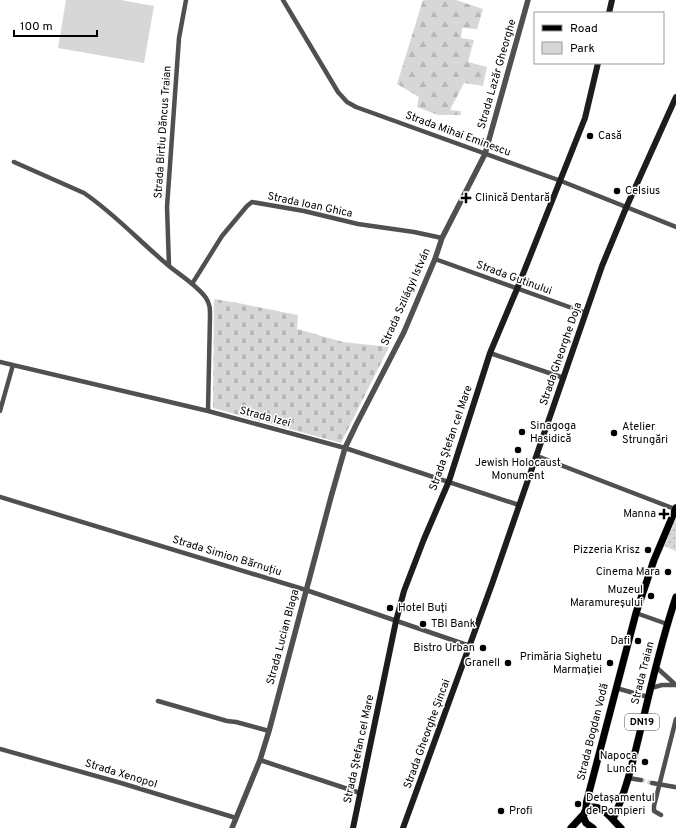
<svg xmlns="http://www.w3.org/2000/svg" width="676" height="828" viewBox="0 0 676 828" font-family="Overpass,sans-serif">
<defs>
<pattern id="forest-firs" width="22" height="20" patternUnits="userSpaceOnUse"><rect width="22" height="20" fill="#d7d7d7"/><path d="M5 1l3.5 6h-7zM16 11l3.5 6h-7z" fill="#b7b7b7"/></pattern>
<pattern id="cemetery-stones" width="16" height="16" patternUnits="userSpaceOnUse"><rect width="16" height="16" fill="#d7d7d7"/><path d="M2 7V4a2 2 0 0 1 4 0v3zM10 15v-3a2 2 0 0 1 4 0v3z" fill="#b7b7b7"/></pattern>
<pattern id="park-dots" width="8" height="8" patternUnits="userSpaceOnUse"><rect width="8" height="8" fill="#d7d7d7"/><path d="M2 2h.1M6 6h.1" fill="none" stroke="#b7b7b7" stroke-width="1.8" stroke-linecap="round"/></pattern>
</defs>
<rect width="100%" height="100%" fill="#fff"/>
<path fill="#d7d7d7" d="M66 0H121L154 6 144 63 58 48Z"/>
<path fill="url(#forest-firs)" d="M423 0H456L483 9 477 29 462 28 461 38 474 40 468 62 487 67 483 86 464 83 450 110 461 111V115H438L417 107 419 97 397 84Z"/>
<path fill="url(#cemetery-stones)" d="M214 299C242 303 270 310 298 315L297 329 343 342 389 347 341 443 213 408Z"/>
<path fill="url(#park-dots)" d="M676 519V551L664 546Z"/>
<g fill="none" stroke-linecap="round" stroke-linejoin="round">
<path stroke="#d9d9d9" stroke-width="4.5" stroke-dasharray="4.5 2" stroke-linecap="butt" d="M641 780 652 783"/>
<defs>
<path id="primary" d="M586 809V804L636 613 654 560 676 508
M613 819C626 792 633 761 640 732 651 687 661 641 676 597
M571 828 584 814
M593 828 586 823 583 816 586 809C601 801 612 820 621 828"/>
</defs>
<use href="#primary" stroke="#dbdbdb" stroke-width="8"/>
<path stroke="#505050" stroke-width="4.5" d="M283 0 338 92 347 102 356 107 561 181 676 227
M14 162 84 193C115 214 140 242 169 266 180 275 198 286 206 298 210 304 210 309 210 316L208 411
M435 259 586 313
M169 266 167 207 179 38 186 0
M192 284 222 236 247 206 252 202 304 211 358 224 414 232 442 238
M490 353 564 378
M0 362 208 411 345 448 519 505
M0 411 13 365
M537 456 675 509
M0 497 306 590 470 646
M636 613 667 624
M656 667 676 685
M616 688 648 697
M651 688 662 685H675
M158 701 227 721 236 722 269 731
M0 749 121 783 236 818
M260 760 360 793
M628 778 641 780
M652 783 675 787
M661 815 654 811V806L676 719"/>
<path stroke="#505050" stroke-width="5.5" d="M232 828 260 760 269 731 331 497 345 448 356 425 404 332 435 259 442 238 485 154 528 0"/>
<path stroke="#1d1d1d" stroke-width="6" d="M609 13 612 0
M353 828 396 621 404 591 424 539 449 481 490 353 517 289 585 118 598 63
M403 828 492 584 602 266 626 208 676 97"/>
<use href="#primary" stroke="#000" stroke-width="7"/>
</g>
<g fill="#000" stroke="#fff" stroke-width="1.5">
<circle cx="590" cy="136" r="4"/>
<circle cx="617" cy="191" r="4"/>
<path d="M464 192h4v4h4v4h-4v4h-4v-4h-4v-4h4z"/>
<circle cx="522" cy="432" r="4"/>
<circle cx="614" cy="433" r="4"/>
<circle cx="518" cy="450" r="4"/>
<path d="M662 508h4v4h4v4h-4v4h-4v-4h-4v-4h4z"/>
<circle cx="648" cy="550" r="4"/>
<circle cx="668" cy="572" r="4"/>
<circle cx="651" cy="596" r="4"/>
<circle cx="390" cy="608" r="4"/>
<circle cx="423" cy="624" r="4"/>
<circle cx="638" cy="641" r="4"/>
<circle cx="483" cy="648" r="4"/>
<circle cx="508" cy="663" r="4"/>
<circle cx="610" cy="663" r="4"/>
<circle cx="645" cy="762" r="4"/>
<circle cx="578" cy="804" r="4"/>
<circle cx="501" cy="811" r="4"/>
</g>
<g text-anchor="middle" dominant-baseline="central" stroke-width="3" stroke-linejoin="round" paint-order="stroke">
<rect fill="#fff" stroke="#4c4c4c" stroke-width="1" x="625" y="714" width="34" height="16" rx="3"/>
<g font-size="10" font-weight="bold" fill="#000">
<text x="642" y="722">DN19</text>
</g>
<g font-size="11" fill="#000" stroke="#fff">
<text transform="translate(497 74) rotate(-74)">Strada Lazăr Gheorghe</text>
<text transform="translate(163 132) rotate(-86)">Strada Birtiu Dăncus Traian</text>
<text transform="translate(458 134) rotate(20)">Strada Mihai Eminescu</text>
<text transform="translate(310 205) rotate(12)">Strada Ioan Ghica</text>
<text transform="translate(514 278) rotate(20)">Strada Gutinului</text>
<text transform="translate(406 297) rotate(-66)">Strada Szilágyi István</text>
<text transform="translate(561 354) rotate(-71)">Strada Gheorghe Doja</text>
<text transform="translate(265 417) rotate(15)">Strada Izei</text>
<text transform="translate(451 438) rotate(-71)">Strada Ștefan cel Mare</text>
<text transform="translate(227 556) rotate(17)">Strada Simion Bărnuțiu</text>
<text transform="translate(283 637) rotate(-75)">Strada Lucian Blaga</text>
<text transform="translate(643 673) rotate(-76)">Strada Traian</text>
<text transform="translate(593 732) rotate(-76)">Strada Bogdan Vodă</text>
<text transform="translate(427 734) rotate(-70)">Strada Gheorghe Șincai</text>
<text transform="translate(359 749) rotate(-78)">Strada Ștefan cel Mare</text>
<text transform="translate(121 774) rotate(17)">Strada Xenopol</text>
</g>
<g font-size="11" fill="#000" stroke="#fff" text-anchor="start">
<text x="598" y="136">Casă</text>
<text x="625" y="191">Celsius</text>
<text x="475" y="198">Clinică Dentară</text>
<text x="530" y="426">Sinagoga<tspan x="530" dy="13">Hasidică</tspan></text>
<text x="622" y="427">Atelier<tspan x="622" dy="13">Strungări</tspan></text>
<text x="518" y="463" text-anchor="middle">Jewish Holocaust<tspan x="518" dy="13">Monument</tspan></text>
<text x="656" y="514" text-anchor="end">Manna</text>
<text x="640" y="550" text-anchor="end">Pizzeria Krisz</text>
<text x="660" y="572" text-anchor="end">Cinema Mara</text>
<text x="643" y="590" text-anchor="end">Muzeul<tspan x="643" dy="13">Maramureșului</tspan></text>
<text x="398" y="608">Hotel Buți</text>
<text x="431" y="624">TBI Bank</text>
<text x="630" y="641" text-anchor="end">Dafi</text>
<text x="475" y="648" text-anchor="end">Bistro Urban</text>
<text x="602" y="657" text-anchor="end">Primăria Sighetu<tspan x="602" dy="13">Marmației</tspan></text>
<text x="500" y="663" text-anchor="end">Granell</text>
<text x="637" y="756" text-anchor="end">Napoca<tspan x="637" dy="13">Lunch</tspan></text>
<text x="586" y="798">Detașamentul<tspan x="586" dy="13">de Pompieri</tspan></text>
<text x="509" y="811">Profi</text>
</g>
</g>
<rect x="534" y="12" width="130" height="52" fill="#ffffff" stroke="#999999"/>
<rect x="542" y="25" width="20" height="6" fill="#000000" stroke="#999999"/>
<text x="570" y="32" font-size="12" fill="#000000">Road</text>
<rect x="542" y="42" width="20" height="12" fill="#d7d7d7" stroke="#999999"/>
<text x="570" y="52" font-size="12" fill="#000000">Park</text>
<path d="M14 30v6h83v-6" fill="none" stroke="#000000" stroke-width="2"/>
<text x="20" y="30" font-size="12" fill="#000000" stroke="#ffffff" stroke-width="3" paint-order="stroke">100 m</text>
</svg>
